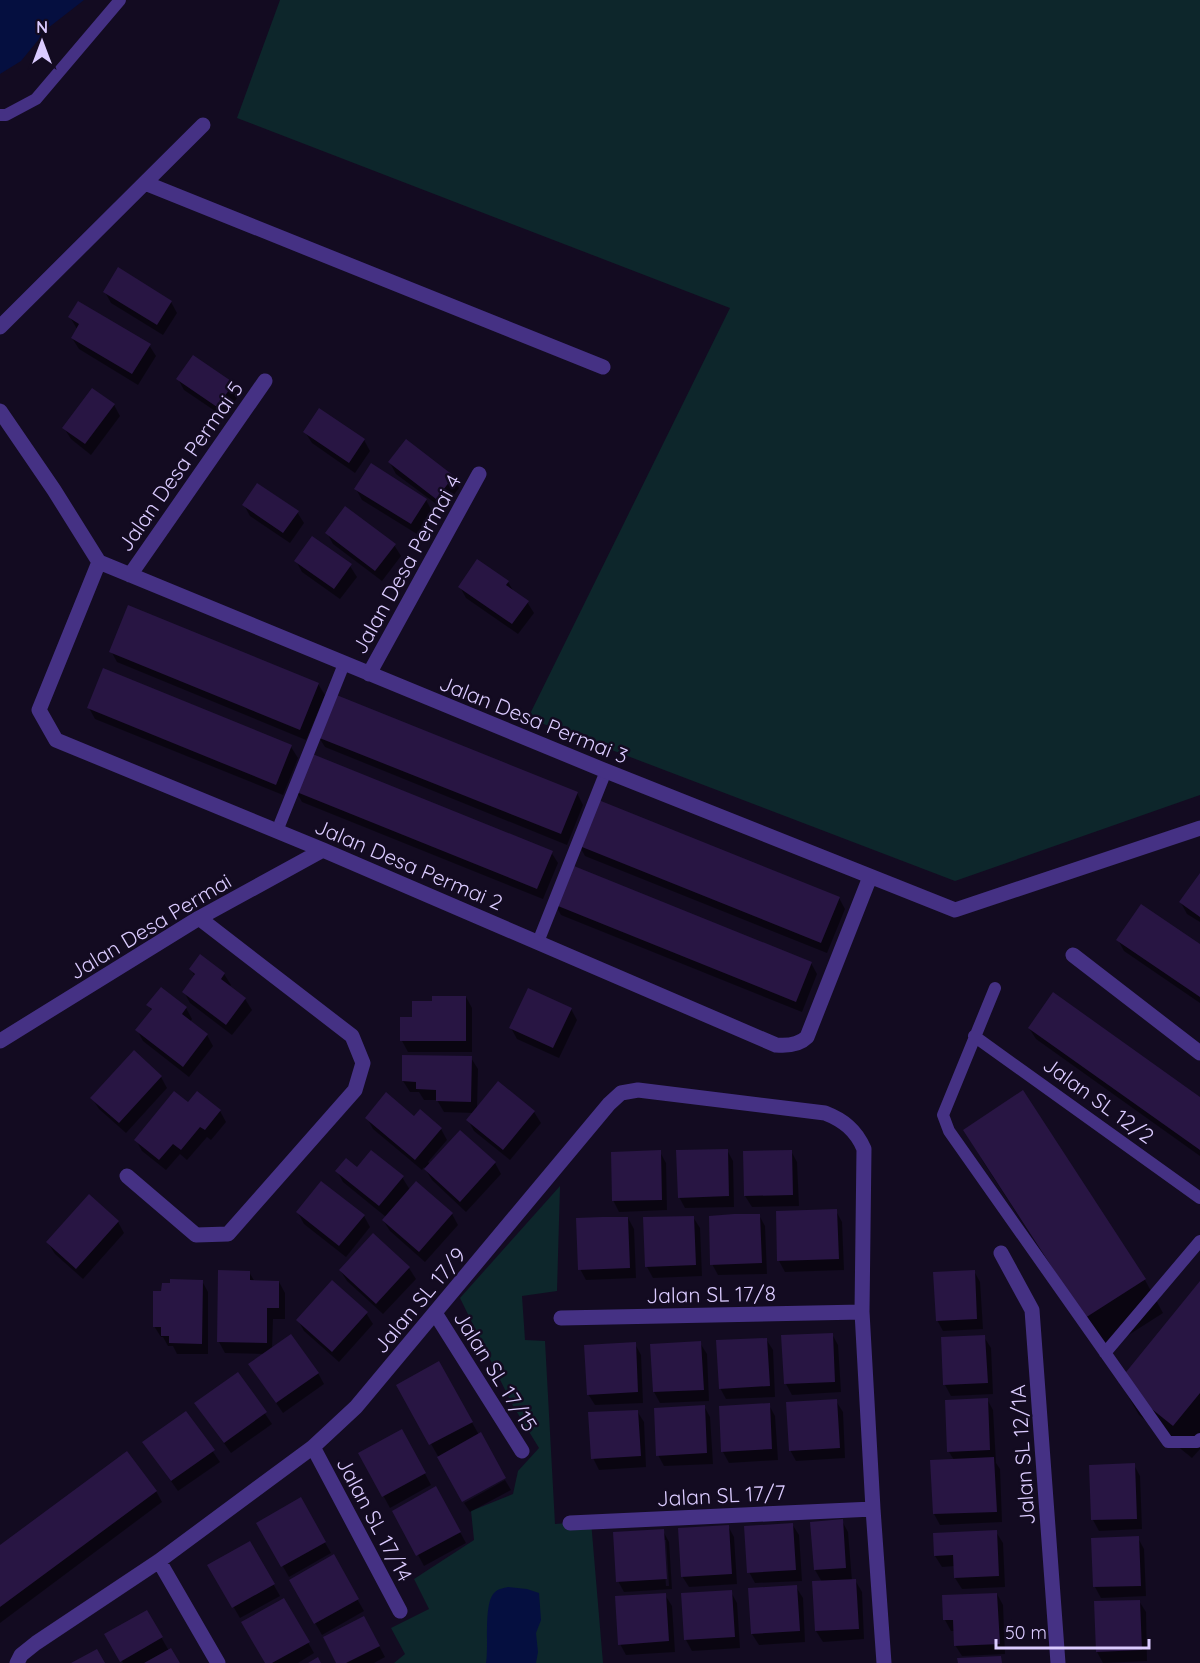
<svg xmlns="http://www.w3.org/2000/svg" width="1200" height="1663" viewBox="0 0 1200 1663" font-family="Quicksand,sans-serif">
<rect width="100%" height="100%" fill="#130b21"/>
<path fill="#0d262b" d="M280 0H1200V795L955 881 528 718 730 308 237 118Z
M560 1186 557 1291 522 1296 525 1340 545 1341 555 1524 591 1521 603 1663H394L405 1654 391 1628 429 1609 414 1579 474 1540 471 1511 513 1494 518 1471 539 1448 512 1404 460 1298Z"/>
<path fill="#050f40" d="M0 0H84L48 28 21 61 0 74Z
M508 1587 527 1589 539 1593 541 1620 536 1633 538 1652 536 1663H486C489 1646 483 1602 495 1592 498 1589 504 1588 508 1587Z"/>
<path fill="#0007" fill-rule="evenodd" d="M105 292 171 302 177 313 163 335 111 303Z
M70 317 149 345 156 356 138 385 79 349 72 338 77 329Z
M178 379 233 384 239 395 224 417 184 390Z
M114 405 120 416 91 455 71 439 64 428Z
M305 432 364 440 370 451 355 473 312 443Z
M390 463 453 477 459 488 443 509 396 474Z
M356 489 426 500 432 511 417 534 362 500Z
M244 505 297 512 304 523 290 543 250 516Z
M327 533 394 545 401 556 382 581 333 544Z
M296 561 350 566 357 577 340 599 302 572Z
M508 582 514 592 527 602 534 613 518 634 466 598 460 587Z
M111 651 318 684 325 695 306 740 117 662Z
M104 670 291 747 298 758 283 795 95 719 89 708Z
M318 736 577 793 583 805 567 845 325 747Z
M296 791 551 852 558 863 543 899 302 802Z
M579 845 839 898 845 909 827 953 585 856Z
M1200 876V922L1187 914 1181 903Z
M555 904 811 963 817 974 802 1012 561 915Z
M1118 940 1200 946V1003L1124 951Z
M200 957 224 974 231 985 229 987 245 999 252 1010 232 1035 190 1003 184 992 195 977 191 969Z
M466 997 472 1008V1052H408L402 1041 414 1018 433 1003Z
M148 1005 186 1008 192 1019 190 1022 207 1035 213 1046 189 1077 143 1041 137 1030 152 1011Z
M571 1009 577 1020 559 1058 517 1039 511 1028Z
M1029 1028 1200 1099V1156L1036 1039Z
M471 1058 478 1069 477 1109 498 1083 534 1112 541 1123 510 1160 474 1131 468 1120 474 1113 444 1112 437 1100H424L419 1092H410L403 1081Z
M161 1077 167 1088 126 1133 99 1109 92 1098Z
M1023 1092 1145 1280 1163 1313 1105 1350 984 1163 965 1130Z
M188 1104 220 1111 226 1122 211 1140 207 1137 187 1160 180 1154 166 1170 142 1151 136 1140Z
M367 1118H414L441 1129 447 1140 428 1162 430 1164 495 1163 501 1174 466 1212 432 1180 424 1167 422 1170 373 1129Z
M727 1150 733 1161 734 1207 685 1208 679 1197Z
M791 1151 797 1162 799 1206 752 1207 745 1196Z
M660 1152 666 1163 667 1210 619 1212 613 1200Z
M357 1169 402 1177 410 1190 452 1214 458 1225 425 1262 390 1231 383 1220 386 1217 343 1182 337 1171Z
M90 1197 118 1222 124 1233 83 1279 55 1254 48 1243Z
M836 1211 842 1222 844 1270 785 1272 779 1261 777 1213Z
M298 1213 364 1216 370 1227 346 1257 304 1224Z
M759 1215 765 1226 767 1274 718 1275 712 1264Z
M693 1217 700 1228 702 1276 653 1278 647 1267Z
M628 1218 634 1229 636 1278 586 1280 580 1269Z
M409 1268 416 1279 383 1314 347 1281 340 1270Z
M974 1271 980 1282 983 1329 943 1331 937 1320Z
M249 1272 255 1282H279L285 1293V1319H273L272 1349 318 1373 324 1384 283 1413 250 1365 266 1354 225 1353 219 1342Z
M202 1281 208 1292V1354H177L173 1346H168L163 1337H161L154 1326Z
M1200 1284V1449L1192 1458 1139 1415 1120 1382Z
M366 1313 373 1324 339 1362 304 1331 298 1320Z
M832 1334 838 1345 841 1392 792 1395 786 1384Z
M984 1337 991 1348 993 1394 951 1396 945 1385Z
M766 1339 773 1350 775 1397 726 1399 720 1388Z
M700 1343 707 1354 709 1401 660 1403 654 1392Z
M635 1344 641 1355 643 1403 595 1405 588 1394Z
M439 1363 479 1435 463 1500 398 1386Z
M238 1374 272 1424 231 1453 203 1414Z
M987 1399 993 1410 996 1463 1000 1469 1002 1522 940 1525 934 1514 954 1460 949 1452Z
M836 1401 843 1412 845 1458 796 1461 790 1450Z
M769 1405 775 1416 778 1460 729 1463 723 1452 720 1407Z
M704 1406 710 1417 713 1464 664 1466 658 1455Z
M637 1411 644 1422 646 1467 599 1470 593 1458Z
M186 1413 220 1462 178 1491 151 1453Z
M402 1431 431 1485 390 1508 360 1453Z
M1134 1465 1140 1476 1142 1529 1099 1531 1093 1520 1091 1466Z
M505 1480 511 1490 470 1512 464 1503Z
M436 1488 466 1543 424 1566 394 1511Z
M156 1491 162 1502 0 1623V1547Z
M300 1499 331 1553 289 1577 258 1523Z
M842 1521 848 1532 852 1581 855 1580 862 1592 864 1639 823 1642 816 1631 822 1582 815 1570 811 1523Z
M792 1524 799 1535 802 1581 755 1583 749 1572Z
M728 1526 734 1537 737 1584 689 1587 682 1576Z
M663 1531 669 1542 672 1589 624 1592 618 1581ZM663 1540H666L669 1586H666Z
M996 1532 1003 1543 1005 1587 962 1589 955 1578V1566L942 1567 935 1556Z
M1138 1538 1144 1549 1146 1596 1101 1598 1095 1587 1093 1540Z
M250 1543 280 1596 240 1618 209 1565Z
M333 1557 364 1611 322 1635 291 1581Z
M796 1587 803 1598 805 1642 759 1645 752 1634Z
M731 1592 737 1603 740 1648 692 1651 686 1640 683 1595Z
M997 1594 1003 1605 1005 1654 962 1656 955 1645V1631H951L945 1620Z
M665 1595 672 1606 675 1652 626 1655 620 1644Z
M284 1600 314 1653 298 1663H266Z
M1139 1601 1146 1612 1147 1661 1103 1663 1097 1652Z
M147 1612 169 1651 178 1663H123L106 1635Z
M370 1629 385 1657 374 1663H338Z"/>
<path fill="#281543" d="M118 267 172 301 157 325 103 292Z
M78 301 151 344 132 374 71 338 79 324 68 317Z
M193 355 234 383 217 407 176 379Z
M92 388 115 404 85 444 62 428Z
M319 408 365 439 349 463 303 432Z
M406 439 454 476 436 499 388 462Z
M371 463 427 499 411 524 354 489Z
M257 483 299 511 283 533 242 505Z
M345 506 396 544 375 571 325 533Z
M312 536 352 564 334 589 294 561Z
M477 559 509 581 506 585 529 601 512 624 458 587Z
M128 605 319 683 300 730 109 652Z
M103 668 292 745 276 785 87 708Z
M334 694 578 792 561 834 317 737Z
M310 753 553 851 537 889 294 791Z
M596 799 840 897 821 943 577 845Z
M569 864 812 962 796 1002 553 904Z
M1200 873V917L1179 902Z
M1141 904 1200 944V997L1116 940Z
M200 954 225 973 221 979 246 998 226 1025 182 992 195 974 189 969Z
M161 987 187 1007 182 1014 208 1034 183 1067 135 1030 152 1009 146 1005Z
M528 988 572 1008 553 1048 509 1028Z
M1053 992 1200 1097V1150L1028 1028Z
M432 996H466V1041H400V1017H412V1001H432Z
M134 1050 162 1076 119 1123 90 1098Z
M402 1055 472 1056 471 1102 436 1101V1090L416 1089V1082L402 1081Z
M498 1081 535 1111 503 1150 466 1120Z
M1023 1090 1146 1279 1085 1318 963 1130Z
M174 1091 188 1102 197 1091 221 1110 205 1130 200 1127 181 1150 173 1144 159 1160 134 1140Z
M386 1092 414 1116 420 1109 442 1128 415 1160 365 1118Z
M460 1130 496 1162 460 1202 424 1169Z
M728 1149 729 1196 678 1198 676 1150Z
M371 1150 404 1176 379 1206 335 1171 346 1158 357 1167Z
M661 1150 662 1200 612 1201 611 1152Z
M792 1150 793 1195 744 1196 743 1151Z
M321 1181 365 1215 339 1246 296 1212Z
M416 1181 453 1213 419 1252 382 1220Z
M89 1194 119 1221 76 1269 46 1242Z
M837 1209 839 1259 777 1261 776 1211Z
M734 1214H760L762 1263 710 1265 709 1216Z
M694 1216 696 1265 645 1267 643 1217Z
M602 1217H628L630 1268 578 1270 576 1218Z
M373 1233 410 1267 376 1304 339 1270Z
M218 1270 250 1271V1280L279 1281V1308H267V1343L217 1342Z
M975 1270 977 1319 936 1321 933 1272Z
M170 1279 203 1280 202 1344 169 1343V1336H161V1327H153V1291H161L162 1283H170Z
M332 1280 368 1312 332 1352 296 1320Z
M1200 1281V1393L1173 1426 1118 1382Z
M833 1333 835 1382 784 1384 781 1335Z
M291 1334 319 1373 276 1403 248 1364Z
M985 1335 988 1383 943 1385 941 1337Z
M767 1338 770 1386 719 1389 716 1340Z
M701 1341 704 1390 653 1392 650 1344Z
M636 1342 638 1392 587 1395 584 1345Z
M439 1361 473 1422 429 1445 396 1385Z
M238 1372 267 1412 224 1443 194 1403Z
M988 1398 990 1450 947 1452 945 1400Z
M837 1399 840 1448 789 1451 786 1402Z
M770 1403 772 1449 721 1452 719 1406Z
M705 1405 707 1453 656 1456 654 1408Z
M638 1410 641 1456 591 1459 588 1412Z
M186 1411 215 1450 171 1481 142 1442Z
M402 1429 426 1473 382 1497 358 1453Z
M481 1432 506 1478 462 1502 437 1457Z
M127 1451 157 1491 0 1607V1545Z
M994 1457 997 1512 933 1514 930 1460Z
M1135 1463 1137 1519 1091 1520 1089 1465Z
M436 1486 461 1532 416 1556 392 1511Z
M301 1497 326 1542 281 1567 256 1523Z
M843 1519 846 1568 814 1570 810 1522Z
M793 1523 796 1570 747 1573 744 1526Z
M729 1525 732 1574 681 1577 678 1528Z
M664 1529 667 1579 616 1582 613 1532Z
M997 1530 999 1576 954 1578 953 1555 934 1556 933 1533Z
M1139 1536 1141 1586 1093 1587 1091 1538Z
M250 1541 275 1584 232 1608 207 1565Z
M334 1554 359 1599 314 1624 289 1580Z
M856 1579 859 1629 815 1631 812 1581Z
M797 1585 800 1631 751 1634 748 1588Z
M732 1590 735 1637 684 1640 681 1593Z
M666 1593 669 1641 618 1645 615 1596Z
M997 1593 1000 1644 954 1646 953 1620H943L942 1595Z
M284 1598 310 1642 272 1663H265L241 1622Z
M1140 1600 1142 1650 1096 1652 1094 1601Z
M147 1610 163 1637 120 1662 104 1634Z
M364 1616 380 1646 346 1663H336L323 1637Z
M171 1648 180 1663H144Z
M97 1649 105 1663H71Z
M1001 1656 1002 1663H958L957 1658Z
M318 1657 321 1663H308Z"/>
<g fill="none" stroke-linecap="round" stroke-linejoin="round">
<path stroke="#453184" stroke-width="12" d="M0 115H6L36 99 120 0
M277 831 344 664
M538 942 606 771
M995 988 943 1115 949 1131 1168 1442H1197L1200 1439
M974 1036 1200 1198
M1105 1353 1200 1241"/>
<path stroke="#453184" stroke-width="15" d="M145 183 603 367
M0 327 203 125
M0 411 54 490 99 562
M99 562 606 771 955 910 1200 828
M99 562 39 710 56 740 323 850 776 1045C787 1046 799 1045 807 1037L870 877
M130 575 265 381
M369 674 479 474
M1073 955 1200 1053
M0 1041 199 918 323 850
M127 1176 196 1235 228 1234 355 1090 363 1063 352 1036 199 918
M1001 1253 1032 1310 1058 1663
M435 1313 522 1451
M561 1318 862 1312
M313 1447 400 1611
M570 1523 873 1509
M159 1561 218 1663
M17 1663 21 1655 36 1643 159 1561 313 1447 356 1407 609 1104 621 1093 638 1090 825 1113C843 1120 856 1130 864 1149L862 1312 873 1509 884 1663"/>
</g>
<g text-anchor="middle" dominant-baseline="central" stroke-width="5" stroke-linejoin="round" paint-order="stroke">
<g font-size="21" fill="#dbcbff" stroke="#130b21">
<text transform="translate(180 466) rotate(-55)">Jalan Desa Permai 5</text>
<text transform="translate(406 564) rotate(-61)">Jalan Desa Permai 4</text>
<text transform="translate(534 719) rotate(22)">Jalan Desa Permai 3</text>
<text transform="translate(409 864) rotate(23)">Jalan Desa Permai 2</text>
<text transform="translate(150 926) rotate(-31)">Jalan Desa Permai</text>
<text transform="translate(1099 1100) rotate(36)">Jalan SL 12/2</text>
<text transform="translate(711 1294) rotate(-1)">Jalan SL 17/8</text>
<text transform="translate(419 1300) rotate(-50)">Jalan SL 17/9</text>
<text transform="translate(496 1371) rotate(58)">Jalan SL 17/15</text>
<text transform="translate(1022 1455) rotate(-94)">Jalan SL 12/1A</text>
<text transform="translate(721 1495) rotate(-3)">Jalan SL 17/7</text>
<text transform="translate(375 1519) rotate(62)">Jalan SL 17/14</text>
</g>
</g>
<g transform="translate(42 42)" stroke="#130b21" stroke-width="4.5" paint-order="stroke">
<path d="M0-4.5L10 22L0 15L-10 22Z" fill="#dbcbff"/>
<text y="-9" font-size="16" font-weight="bold" text-anchor="middle" fill="#dbcbff">N</text>
</g>
<path d="M996 1639v9h153v-9" fill="none" stroke="#dbcbff" stroke-width="3"/>
<text x="1005" y="1639" font-size="18" fill="#dbcbff" stroke="#130b21" stroke-width="4.5" paint-order="stroke">50 m</text>
</svg>
